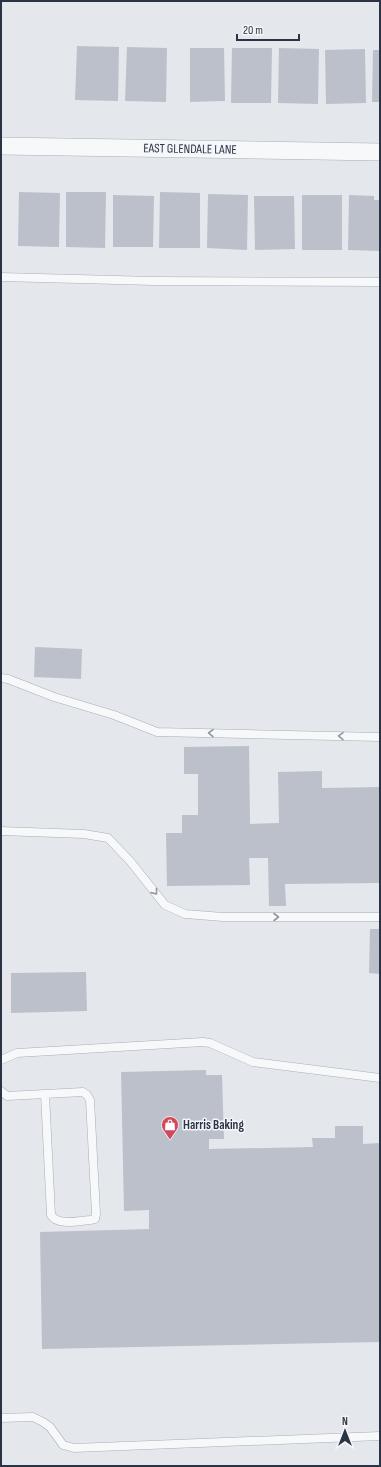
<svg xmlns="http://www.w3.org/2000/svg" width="381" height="1467" viewBox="0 0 381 1467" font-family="'Sofia Sans Condensed',sans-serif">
<rect width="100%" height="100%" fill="#e4e7ec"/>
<path fill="#bbc0ca" d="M77 46 119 47 118 101 75 100Z
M127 47 167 48 166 102 125 101Z
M190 48H224L225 101 190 102Z
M232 48H272L271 103H231Z
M279 48 319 49 318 104 278 103Z
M365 49 366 103 326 104 325 50Z
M373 50H380V102H372Z
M19 192 60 193 59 247 18 246Z
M66 192H106L105 248 66 247Z
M160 192 200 193V248H159Z
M208 194 248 195 247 250 207 248Z
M113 195 154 196 153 247H113Z
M302 195H342V250H302Z
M349 195 374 196V200H380V251L348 250Z
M254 196H294L295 249 255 250Z
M35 647 82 649 81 679 34 677Z
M249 746 250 824 279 823 278 772 322 771V788L380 787V883L285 884 286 906H269L268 858H249L250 885 167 886 166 833H182V815H198V774H184V747Z
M370 929H380V974L369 973Z
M86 972 87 1011 11 1013V973Z
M206 1070V1075H222L224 1139H209V1149L313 1147 312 1138H335V1126H363V1144L380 1143V1342L42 1349 40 1232 149 1229V1210L124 1211 121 1072Z"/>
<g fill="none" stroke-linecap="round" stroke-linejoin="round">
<defs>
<path id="service" d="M1 277 154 281 380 282
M1 678 8 679 54 697 114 715 157 732 380 737
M1 831 84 834 108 838 130 861 165 905 185 914 223 917H380
M1 1060 17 1053 203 1042 210 1043 253 1062 380 1078
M1 1091 7 1096 83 1092 87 1095 90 1100 96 1214 95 1219 90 1220C78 1221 58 1226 51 1215L45 1094
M1 1418 33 1417 43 1422 50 1427 63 1445 74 1448 380 1436"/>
<path id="minor" d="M1 146 380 152"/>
</defs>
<use href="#service" stroke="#a9aeb7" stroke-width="9"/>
<use href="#minor" stroke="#a9aeb7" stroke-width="18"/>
<use href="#service" stroke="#f7f8fa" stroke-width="8"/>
<use href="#minor" stroke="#f7f8fa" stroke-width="17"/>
</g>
<defs><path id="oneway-chevron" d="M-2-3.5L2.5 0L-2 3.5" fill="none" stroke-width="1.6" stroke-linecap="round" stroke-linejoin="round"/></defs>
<g stroke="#9196a0">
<use href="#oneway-chevron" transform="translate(211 733) rotate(-179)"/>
<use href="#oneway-chevron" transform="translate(341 736) rotate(-179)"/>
<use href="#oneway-chevron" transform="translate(155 892) rotate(51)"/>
<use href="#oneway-chevron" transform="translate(276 917)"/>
</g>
<defs>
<symbol id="shop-pin" viewBox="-11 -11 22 30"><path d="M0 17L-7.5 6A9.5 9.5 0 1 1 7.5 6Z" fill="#d1495b" stroke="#f4f6f9"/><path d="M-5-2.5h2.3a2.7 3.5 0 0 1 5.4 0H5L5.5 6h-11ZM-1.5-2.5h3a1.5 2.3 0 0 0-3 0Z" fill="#fff"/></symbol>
</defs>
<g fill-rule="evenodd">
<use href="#shop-pin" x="160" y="1115" width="20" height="27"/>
</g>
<g text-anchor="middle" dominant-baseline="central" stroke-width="3" stroke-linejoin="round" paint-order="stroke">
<g font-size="13" fill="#2b3445" stroke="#f4f6f9">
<text transform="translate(190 149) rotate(1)">EAST GLENDALE LANE</text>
</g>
<g font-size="13" font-weight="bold" fill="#2b3445" stroke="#f4f6f9" text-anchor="start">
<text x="183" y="1125">Harris Baking</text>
</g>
</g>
<rect width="381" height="1467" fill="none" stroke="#2b3445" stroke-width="4"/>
<g transform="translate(345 1431)" stroke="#f4f6f9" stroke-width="3" paint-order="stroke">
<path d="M0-3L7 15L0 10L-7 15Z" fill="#2b3445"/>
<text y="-6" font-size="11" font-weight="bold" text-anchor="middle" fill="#2b3445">N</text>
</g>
<path d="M237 34v6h62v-6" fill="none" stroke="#2b3445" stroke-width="2"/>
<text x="243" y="34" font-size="12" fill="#2b3445" stroke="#f4f6f9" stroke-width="3" paint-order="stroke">20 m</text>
</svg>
